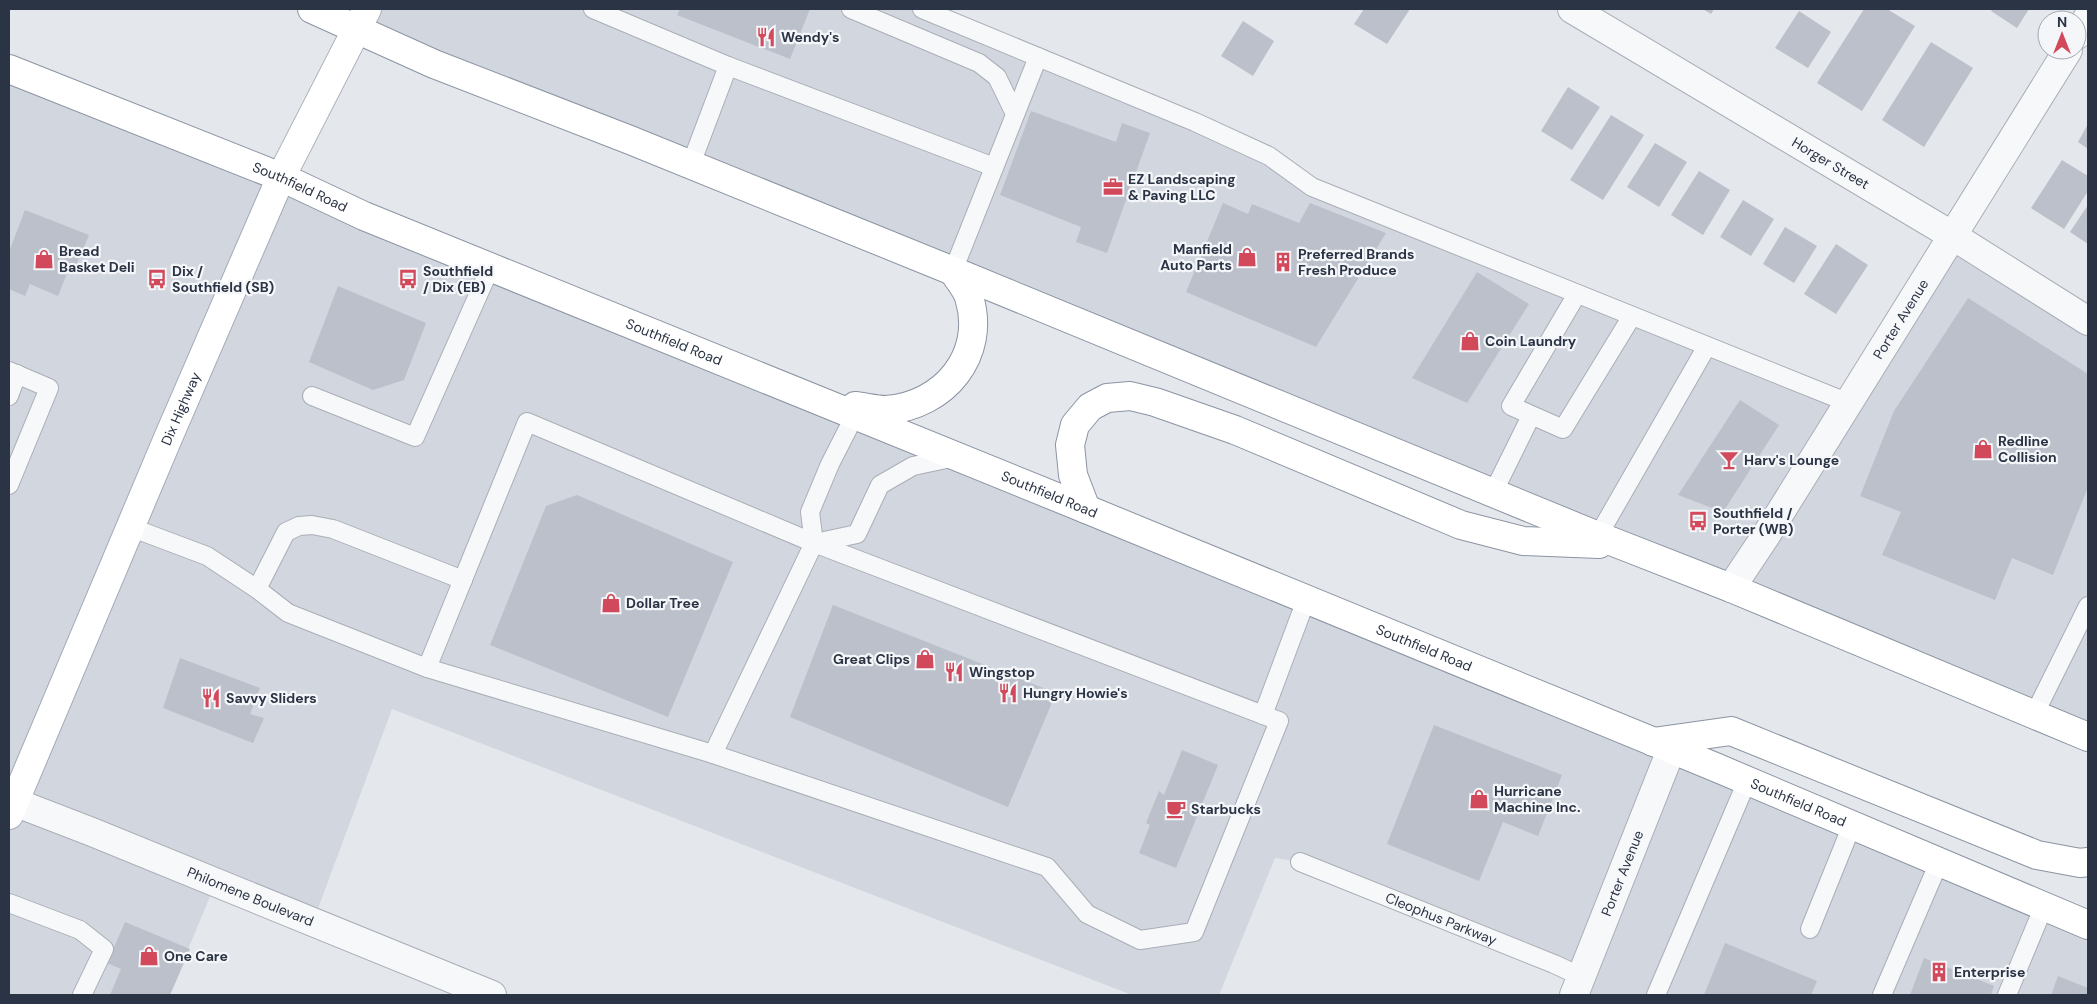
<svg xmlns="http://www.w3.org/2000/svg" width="2097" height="1004" viewBox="0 0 2097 1004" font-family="'DM Sans',sans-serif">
<rect width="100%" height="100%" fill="#e4e7ec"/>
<path fill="#d2d6de" d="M367 9H922L1195 122 1312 187 1849 403 1953 236 2088 322V738L357 30Z
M9 69 2088 925V995H1574L1581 977 1300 862 1275 858 1219 995H1132L392 709 313 922 216 882 169 995H9Z"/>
<path fill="#bbc0ca" d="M680 9H810L790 59 677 15Z
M1364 9H1410L1387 44 1354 24Z
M1703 9H1714L1711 14Z
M1864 9H1887L1915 26 1862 111 1817 83Z
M1993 9H2029L2017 28 1991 11Z
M1799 11 1831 32 1808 68 1775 48Z
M1243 21 1274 41 1253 76 1221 56Z
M1931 42 1973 68 1924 147 1882 120Z
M1568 87 1600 107 1572 150 1541 131Z
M1031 111 1116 142 1122 123 1150 133 1107 253 1076 242 1081 227 1000 195Z
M1611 115 1644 135 1603 200 1570 180Z
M2088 124V149L2078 142Z
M1655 143 1687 162 1659 207 1627 187Z
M2062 160 2088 176V191L2064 229 2031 208Z
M1699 171 1730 190 1703 235 1671 215Z
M1743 200 1774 219 1751 256 1720 237Z
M1223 203 1248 214 1252 204 1299 223 1310 203 1386 233 1316 347 1186 292Z
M2088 205V244L2070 232Z
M25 210 89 235 75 268 70 266 58 296 30 284 25 296 9 289V252Z
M1785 227 1817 246 1794 283 1763 264Z
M1836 244 1868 265 1836 314 1804 294Z
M1477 272 1529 304 1467 403 1412 378Z
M338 286 426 323 404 380 373 390 309 362Z
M1968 298 2088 374V487L2053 575 2012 558 1995 600 1882 555 1901 512 1860 496 1894 411Z
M1740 400 1779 425 1723 512 1678 495Z
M577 495 733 562 668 717 490 645 546 506Z
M833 605 1056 693 1008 807 790 717Z
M180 658 260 688 250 714 264 718 253 743 163 708Z
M1434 725 1562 775 1538 836 1503 822 1479 881 1387 844Z
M1182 750 1218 765 1176 868 1139 853 1150 825 1146 823 1159 791 1164 795Z
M125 922 190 949 170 995H110L121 969 107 963Z
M1725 943 1817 981 1811 995H1704Z
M1924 958 1994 986 1991 995H1910Z
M2058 976 2088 988V995H2051Z"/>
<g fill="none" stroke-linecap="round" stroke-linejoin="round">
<defs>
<g id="lane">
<path d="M593 9 728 66 994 167"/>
<path d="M851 9 979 63 997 77 1015 114"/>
<path d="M922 9 1195 122 1269 156 1312 187 1849 403"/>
<path d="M691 164 728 66"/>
<path d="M953 271 1038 57"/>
<path d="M1577 294 1511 406 1563 429 1632 316"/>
<path d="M9 371 49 388 9 485"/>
<path d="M9 396 17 374"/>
<path d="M312 396 415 437 491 266"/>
<path d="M1493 493 1531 416"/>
<path d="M130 527 207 556 257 589 288 613 427 668 527 422 814 543 1279 721 1194 932 1140 940 1087 914 1047 867 713 754 814 543 810 512 830 464 855 415"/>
<path d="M1598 536 1707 346"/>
<path d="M815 543 857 534 880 485 913 466 956 457"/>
<path d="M257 589 286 532 299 526 312 525 333 529 463 580"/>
<path d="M427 668 713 754"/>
<path d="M1263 715 1306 600"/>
<path d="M2034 715 2088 606"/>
<path id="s1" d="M1300 862 1554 964 1582 977"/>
<path d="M9 903 80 930 104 949 82 995"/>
<path d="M1810 929 1852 825"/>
<path d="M1656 995 1747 781"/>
<path d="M1882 995 1939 862"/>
<path d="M2007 995 2044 906"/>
</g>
<g id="street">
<path id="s2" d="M1572 9 1953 236 2088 321"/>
<path d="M2077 35 2088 17"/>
<path id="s3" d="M1731 588 1765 537 2068 50"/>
<path id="s4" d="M9 800 92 832 492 995"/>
<path id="s5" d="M1574 995 1671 750"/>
</g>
<path id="secondary" d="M281 177 367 9"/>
<g id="primary">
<path id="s6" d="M9 815 168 438 281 177"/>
</g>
<g id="highway">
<path d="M312 9 434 64 630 140 953 271 1598 536 1731 588 2088 737"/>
<path id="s7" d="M9 69 281 177 364 216 1086 509 1715 767 2088 925"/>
<path d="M855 406C865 407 876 410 886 410 944 406 987 355 969 297 966 288 958 279 953 271"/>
<path d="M1086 509 1073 475 1070 445 1075 425 1090 407 1107 398 1130 396 1155 402 1235 430 1461 525 1523 541 1599 544"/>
<path d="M1653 742 1731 731 2037 855 2080 863 2088 862"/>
</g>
</defs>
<use href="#lane" stroke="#a9aeb7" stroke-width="20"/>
<use href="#street" stroke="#a9aeb7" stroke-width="30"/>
<use href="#secondary" stroke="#a9aeb7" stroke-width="30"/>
<use href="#primary" stroke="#a3abb8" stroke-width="30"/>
<use href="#highway" stroke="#8b94a3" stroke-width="30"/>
<use href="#lane" stroke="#f7f8fa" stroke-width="18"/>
<use href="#street" stroke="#f7f8fa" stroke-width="28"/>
<use href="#secondary" stroke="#fff" stroke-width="28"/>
<use href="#primary" stroke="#fff" stroke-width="28"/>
<use href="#highway" stroke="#fff" stroke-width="28"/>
</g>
<defs>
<symbol id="restaurant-bare" viewBox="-9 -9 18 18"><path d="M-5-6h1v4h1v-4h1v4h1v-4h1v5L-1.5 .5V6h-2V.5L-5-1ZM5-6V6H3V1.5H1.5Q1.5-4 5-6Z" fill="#d1495b" stroke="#f4f6f9" stroke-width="2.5" paint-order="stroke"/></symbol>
<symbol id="office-bare" viewBox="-9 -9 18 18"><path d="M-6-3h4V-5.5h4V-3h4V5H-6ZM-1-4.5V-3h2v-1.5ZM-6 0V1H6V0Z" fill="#d1495b" stroke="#f4f6f9" stroke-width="2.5" paint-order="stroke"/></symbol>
<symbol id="shop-bare" viewBox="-9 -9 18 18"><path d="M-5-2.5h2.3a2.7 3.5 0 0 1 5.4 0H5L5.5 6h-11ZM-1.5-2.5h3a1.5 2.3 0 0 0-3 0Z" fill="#d1495b" stroke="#f4f6f9" stroke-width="2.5" paint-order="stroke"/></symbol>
<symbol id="building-bare" viewBox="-9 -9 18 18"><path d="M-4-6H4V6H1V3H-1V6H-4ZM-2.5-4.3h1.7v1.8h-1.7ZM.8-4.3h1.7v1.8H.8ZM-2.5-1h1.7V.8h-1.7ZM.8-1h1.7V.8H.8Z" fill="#d1495b" stroke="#f4f6f9" stroke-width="2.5" paint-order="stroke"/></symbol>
<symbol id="bus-bare" viewBox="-9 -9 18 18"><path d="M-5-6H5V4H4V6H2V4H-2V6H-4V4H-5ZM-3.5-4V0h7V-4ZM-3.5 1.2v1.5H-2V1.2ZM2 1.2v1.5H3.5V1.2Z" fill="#d1495b" stroke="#f4f6f9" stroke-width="2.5" paint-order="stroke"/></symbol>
<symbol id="bar-bare" viewBox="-9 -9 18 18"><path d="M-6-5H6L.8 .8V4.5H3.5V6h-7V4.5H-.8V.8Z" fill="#d1495b" stroke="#f4f6f9" stroke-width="2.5" paint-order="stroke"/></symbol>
<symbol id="cafe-bare" viewBox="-9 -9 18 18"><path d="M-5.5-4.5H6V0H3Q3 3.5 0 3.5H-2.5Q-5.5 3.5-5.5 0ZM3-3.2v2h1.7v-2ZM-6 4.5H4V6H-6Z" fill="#d1495b" stroke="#f4f6f9" stroke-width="2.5" paint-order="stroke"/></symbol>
</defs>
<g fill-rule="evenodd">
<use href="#restaurant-bare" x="752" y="23" width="28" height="28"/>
<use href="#office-bare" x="1099" y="173" width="28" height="28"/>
<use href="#shop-bare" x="1233" y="243" width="28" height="28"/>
<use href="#shop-bare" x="30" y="245" width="28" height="28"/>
<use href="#building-bare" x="1269" y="248" width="28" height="28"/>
<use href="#bus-bare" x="143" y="265" width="28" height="28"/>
<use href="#bus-bare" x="394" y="265" width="28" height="28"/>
<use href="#shop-bare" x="1456" y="327" width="28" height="28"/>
<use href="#shop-bare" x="1969" y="435" width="28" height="28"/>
<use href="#bar-bare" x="1715" y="446" width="28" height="28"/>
<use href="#bus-bare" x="1684" y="507" width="28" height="28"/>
<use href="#shop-bare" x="597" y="589" width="28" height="28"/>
<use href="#shop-bare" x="911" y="645" width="28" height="28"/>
<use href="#restaurant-bare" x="940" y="658" width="28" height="28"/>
<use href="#restaurant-bare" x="994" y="679" width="28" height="28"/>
<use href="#restaurant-bare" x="197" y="684" width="28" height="28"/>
<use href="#shop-bare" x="1465" y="785" width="28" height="28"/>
<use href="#cafe-bare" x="1162" y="795" width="28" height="28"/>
<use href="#shop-bare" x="135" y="942" width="28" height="28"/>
<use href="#building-bare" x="1925" y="958" width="28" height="28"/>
</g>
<g text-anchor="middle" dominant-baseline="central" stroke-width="4.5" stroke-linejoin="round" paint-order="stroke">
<g font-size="14" font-weight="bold" fill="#2b3445" stroke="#f4f6f9" text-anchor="start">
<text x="781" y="37">Wendy's</text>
<text x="1128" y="179">EZ Landscaping<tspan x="1128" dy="16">&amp; Paving LLC</tspan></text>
<text x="1232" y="249" text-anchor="end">Manfield<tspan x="1232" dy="16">Auto Parts</tspan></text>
<text x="59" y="251">Bread<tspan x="59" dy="16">Basket Deli</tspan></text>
<text x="1298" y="254">Preferred Brands<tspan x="1298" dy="16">Fresh Produce</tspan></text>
<text x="172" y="271">Dix /<tspan x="172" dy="16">Southfield (SB)</tspan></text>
<text x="423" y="271">Southfield<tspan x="423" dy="16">/ Dix (EB)</tspan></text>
<text x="1485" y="341">Coin Laundry</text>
<text x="1998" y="441">Redline<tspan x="1998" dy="16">Collision</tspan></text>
<text x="1744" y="460">Harv's Lounge</text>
<text x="1713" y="513">Southfield /<tspan x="1713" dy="16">Porter (WB)</tspan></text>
<text x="626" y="603">Dollar Tree</text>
<text x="910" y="659" text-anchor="end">Great Clips</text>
<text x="969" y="672">Wingstop</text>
<text x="1023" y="693">Hungry Howie's</text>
<text x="226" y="698">Savvy Sliders</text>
<text x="1494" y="791">Hurricane<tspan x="1494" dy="16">Machine Inc.</tspan></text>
<text x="1191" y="809">Starbucks</text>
<text x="164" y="956">One Care</text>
<text x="1954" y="972">Enterprise</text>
</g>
<g font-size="14" fill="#2b3445" stroke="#f4f6f9">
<text stroke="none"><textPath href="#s2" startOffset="301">Horger Street</textPath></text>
<text stroke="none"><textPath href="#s7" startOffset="314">Southfield Road</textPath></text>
<text stroke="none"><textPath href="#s3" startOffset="318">Porter Avenue</textPath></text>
<text stroke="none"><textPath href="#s7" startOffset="719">Southfield Road</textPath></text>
<text stroke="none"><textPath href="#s6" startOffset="441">Dix Highway</textPath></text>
<text stroke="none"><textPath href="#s7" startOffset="1124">Southfield Road</textPath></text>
<text stroke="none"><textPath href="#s7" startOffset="1529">Southfield Road</textPath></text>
<text stroke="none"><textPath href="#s7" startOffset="1934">Southfield Road</textPath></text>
<text stroke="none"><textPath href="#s5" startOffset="131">Porter Avenue</textPath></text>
<text stroke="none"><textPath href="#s4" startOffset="260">Philomene Boulevard</textPath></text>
<text stroke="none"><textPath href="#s1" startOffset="152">Cleophus Parkway</textPath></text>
</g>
</g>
<rect width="2097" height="1004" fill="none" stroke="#2b3445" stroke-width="20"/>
<g transform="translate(2062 35)"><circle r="24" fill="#f4f6f9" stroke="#a4a8b1"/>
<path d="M0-4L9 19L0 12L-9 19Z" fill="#d1495b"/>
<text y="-8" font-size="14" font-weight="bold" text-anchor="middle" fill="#2b3445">N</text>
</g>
</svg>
